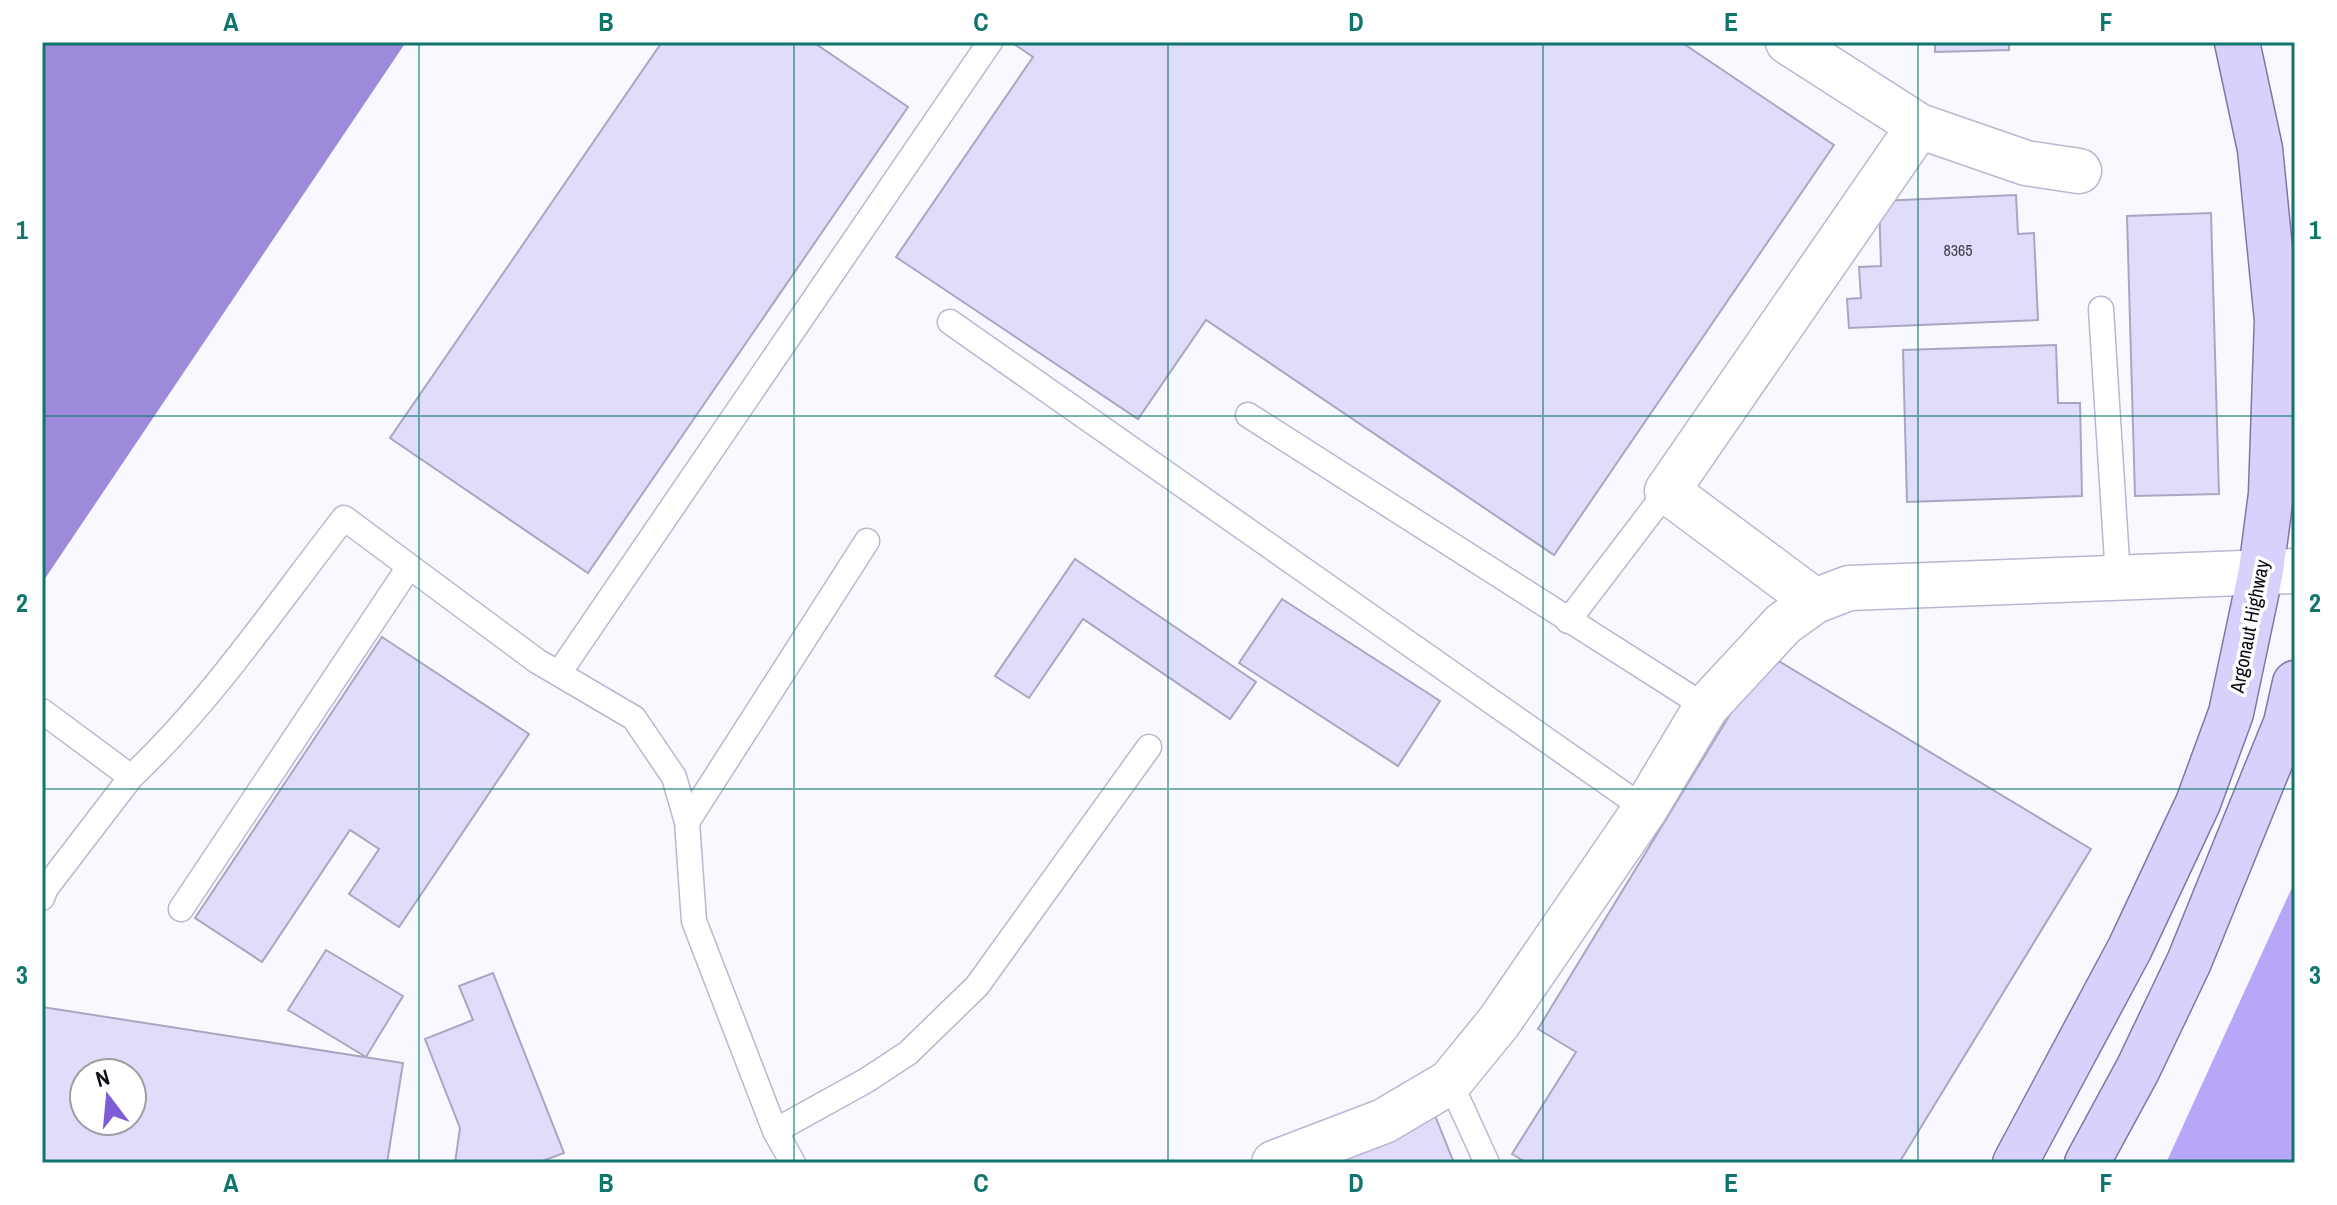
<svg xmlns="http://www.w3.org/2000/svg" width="2337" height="1205" viewBox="0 0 2337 1205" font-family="'Archivo Narrow',sans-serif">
<rect width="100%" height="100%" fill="#f9f8fe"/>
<path fill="#b8a6f8" d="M2295 881V1163H2166Z"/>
<path fill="#9d8adb" d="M42 42H406L42 583Z"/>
<path fill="#e1dcf9" stroke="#aaa6c1" stroke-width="2" fill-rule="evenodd" d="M662 42H813L908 107 588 573 390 438Z
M1011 42H1681L1834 145 1554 555 1206 320 1138 419 896 257 1033 57Z
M1935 42H2009V50L1935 52Z
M2016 195 2018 234 2034 233 2038 320 1849 328 1847 299 1861 298 1859 267 1881 266 1879 201Z
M2211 213 2219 494 2135 496 2127 216Z
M2056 345 2058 403H2080L2082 496 1907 502 1903 350Z
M1075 559 1256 682 1230 719 1083 619 1029 698 995 676Z
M1282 599 1440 701 1398 766 1239 663Z
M382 637 529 734 399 927 349 894 379 849 350 830 262 962 195 918Z
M1767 654 2091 849 1899 1163H1527L1512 1154 1576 1052 1538 1029Z
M326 950 403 996 366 1057 288 1010Z
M493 973 564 1153 537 1163H455L460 1128 425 1039 473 1020 459 986Z
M42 1007 403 1063 387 1163H42ZM84 1073H132V1121H84Z
M1434 1113 1454 1163H1305Z"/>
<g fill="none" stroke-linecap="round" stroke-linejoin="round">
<defs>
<path id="service" d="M2101 309 2118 577
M950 322 1645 809
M1248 415 1706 707
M1568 621 1667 491
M559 673 990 42
M42 711 131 777 46 888 42 898
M131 777C211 702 276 605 344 518L537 661 634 718 674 777 687 822 694 921 775 1131 793 1163
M687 822 867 541
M181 909 409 567
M1450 1082 1487 1163
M775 1131 867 1080 908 1053 977 986 1149 747"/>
<path id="minor" d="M1788 42 1919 126 2026 163 2079 171
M1815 601 1667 491 1919 126
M1274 1163 1384 1121 1450 1082 1499 1022 1645 809 1706 707 1783 624 1815 601 1849 588 2295 571"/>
<path id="primary" d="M2015 1163 2130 948 2198 803 2231 713 2261 571 2271 494 2277 320 2260 149 2237 42
M2087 1163 2138 1069 2189 962 2286 723 2295 683"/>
</defs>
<use href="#service" stroke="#bbb6d2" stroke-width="27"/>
<use href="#minor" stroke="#bbb6d2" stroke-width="47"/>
<use href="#primary" stroke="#8176a8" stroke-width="47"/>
<use href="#service" stroke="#fff" stroke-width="24"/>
<use href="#minor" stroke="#fff" stroke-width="44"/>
<use href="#primary" stroke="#d9d0fb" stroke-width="44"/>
</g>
<path fill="none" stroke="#0f766e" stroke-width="2" stroke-opacity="0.55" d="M419 42V1163M794 42V1163M1168 42V1163M1543 42V1163M1918 42V1163M42 416H2295M42 789H2295"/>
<g text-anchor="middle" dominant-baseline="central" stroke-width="7" stroke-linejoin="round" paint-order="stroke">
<g font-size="16" fill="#423f4d">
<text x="1958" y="250">8365</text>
</g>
<g font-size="20" fill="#0d0b14" stroke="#fff">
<text transform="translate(2249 626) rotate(-79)">Argonaut Highway</text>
</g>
</g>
<rect width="2337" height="1205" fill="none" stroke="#ffffff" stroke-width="88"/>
<g transform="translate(108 1097) rotate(344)"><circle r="38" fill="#ffffff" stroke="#9e9da1" stroke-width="2"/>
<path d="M0-6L14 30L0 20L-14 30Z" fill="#805cd6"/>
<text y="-12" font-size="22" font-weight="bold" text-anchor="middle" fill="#0d0b14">N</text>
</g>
<rect x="44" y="44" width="2249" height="1117" fill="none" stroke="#0f766e" stroke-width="3"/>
<g font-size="26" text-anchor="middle" font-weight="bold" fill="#0f766e">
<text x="231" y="31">A</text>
<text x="606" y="31">B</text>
<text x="981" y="31">C</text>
<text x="1356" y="31">D</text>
<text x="1731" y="31">E</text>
<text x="2106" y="31">F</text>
<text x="22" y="239">1</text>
<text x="2315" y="239">1</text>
<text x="22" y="612">2</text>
<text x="2315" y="612">2</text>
<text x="22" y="984">3</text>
<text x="2315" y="984">3</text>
<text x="231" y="1192">A</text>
<text x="606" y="1192">B</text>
<text x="981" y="1192">C</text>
<text x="1356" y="1192">D</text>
<text x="1731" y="1192">E</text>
<text x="2106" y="1192">F</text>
</g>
</svg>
